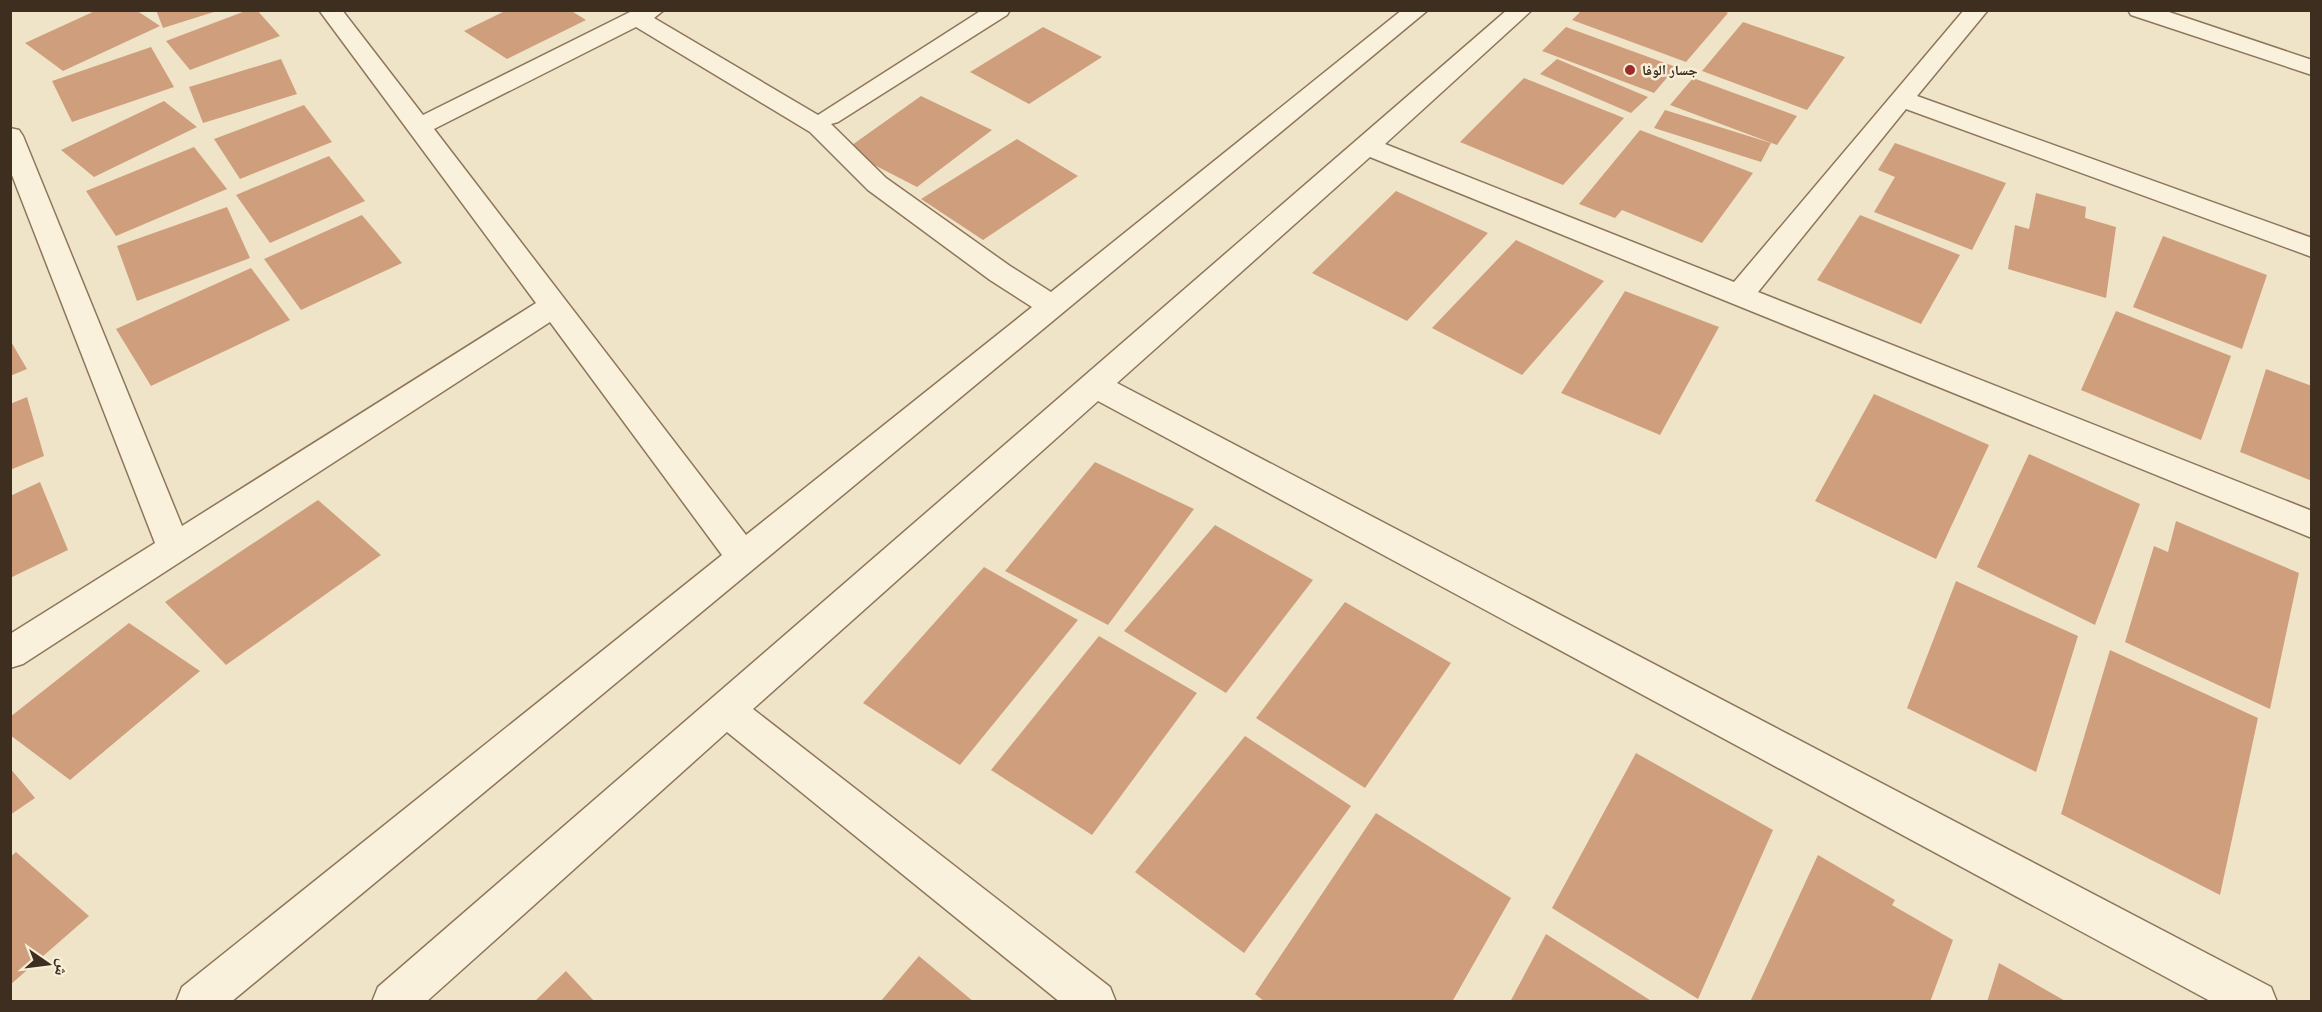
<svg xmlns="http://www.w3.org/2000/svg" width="2322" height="1012" viewBox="0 0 2322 1012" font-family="Lora,'Noto Naskh Arabic',serif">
<rect width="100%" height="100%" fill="#f0e4c8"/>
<path fill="#cf9f7d" d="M97 10H136L160 26 63 71 25 43Z
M156 10H217V11L163 28Z
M248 10H257L280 36 190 70 166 41Z
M507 10H570L586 20 507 59 464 31Z
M1582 10H1722L1728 13 1686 62 1572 20Z
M1743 22 1845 57 1807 110 1702 71Z
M1043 27 1102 57 1029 104 970 72Z
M1566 27 1676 67 1654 93 1542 51Z
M151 47 174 87 72 122 52 81Z
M281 59 297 94 203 123 189 87Z
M1557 59 1648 97 1631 113 1540 74Z
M1524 78 1624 118 1563 185 1460 142Z
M1693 78 1797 116 1777 145 1670 105Z
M921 96 992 130 917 187 845 150Z
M164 101 197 127 94 177 61 150Z
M304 105 332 142 240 179 214 139Z
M1665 110 1771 143 1761 162 1654 128Z
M1640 130 1753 173 1702 243 1622 210 1615 218 1579 204Z
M1017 139 1078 176 983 240 921 199Z
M1895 143 2006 183 1972 250 1874 212 1895 177 1878 170Z
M194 147 227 189 116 236 86 191Z
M329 156 365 201 270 243 236 195Z
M1396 191 1488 233 1407 321 1312 273Z
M2036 193 2086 207 2085 218 2116 227 2106 298 2008 269 2015 225 2029 229Z
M227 207 250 258 137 301 117 246Z
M362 215 402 263 301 310 264 259Z
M1860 215 1960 255 1921 324 1817 280Z
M2163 236 2267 275 2242 349 2133 307Z
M1516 240 1604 281 1522 375 1432 328Z
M251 268 290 320 151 386 116 329Z
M1625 291 1719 327 1660 435 1561 393Z
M2116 311 2231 356 2201 440 2081 390Z
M10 340 27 369 10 376Z
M2266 369 2312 386V481L2240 452Z
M1874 394 1989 445 1936 559 1815 501Z
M27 397 44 456 10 470V404Z
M2029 454 2140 504 2095 625 1977 567Z
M1095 462 1194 509 1108 625 1005 571Z
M40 482 68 550 10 578V496Z
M318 500 381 555 226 665 165 602Z
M2176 521 2299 573 2270 709 2125 642 2154 546 2168 552Z
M1215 525 1313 580 1226 693 1124 631Z
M984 567 1078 620 960 765 863 703Z
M1956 581 2078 636 2036 772 1907 708Z
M1345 602 1451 663 1365 788 1256 718Z
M129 623 200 671 70 780 10 735V717Z
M1099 636 1197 693 1092 835 991 770Z
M2110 650 2258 718 2220 895 2061 814Z
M1245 736 1351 806 1244 953 1135 872Z
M1636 753 1773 830 1698 999 1552 908Z
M10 768 35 798 10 815Z
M1376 813 1511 898 1452 1002H1265L1255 994Z
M16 852 89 916 10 985V857Z
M1818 855 1895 900 1892 905 1953 940 1930 1002H1750Z
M1546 934 1653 1002H1510Z
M919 956 974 1002H880Z
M1999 963 2067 1002H1987Z
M566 971 595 1002H534Z"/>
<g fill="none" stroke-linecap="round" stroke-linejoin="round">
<defs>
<path id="minor" d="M319 10H342L423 115 634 10H664L654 18 818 115 982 10H1010L1007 15 838 122 831 124 886 178 1010 266 1051 292 1402 10H1428L231 1002H176L182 987 722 555 550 322 23 664 10 668V634L155 543 10 170V128L19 130 23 136 182 526 536 303ZM636 27 810 132 868 190 990 280 1032 307 746 535 434 129Z
M1507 10H1532L1385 144 1734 282 1964 10H1988L1917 96 2312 238V257L1906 109 1758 292 2312 511V538L1370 157 1117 383 2271 987 2277 1002H2212L1098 401 753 709 1110 987 1116 1002H1060L727 732 426 1002H372L378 987Z
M2128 10H2163L2312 60V75L2131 15Z"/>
</defs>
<use href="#minor" stroke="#8d765c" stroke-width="3"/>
<use href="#minor" fill="#faf1dc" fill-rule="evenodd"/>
</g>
<circle fill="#9e2a2b" stroke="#f7eed8" stroke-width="2" cx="1630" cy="70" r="6"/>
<g text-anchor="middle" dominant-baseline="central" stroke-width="5" stroke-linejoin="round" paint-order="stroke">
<g font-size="14" font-weight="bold" fill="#3d2e20" stroke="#f7eed8" text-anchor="start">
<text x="1642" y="70">جسار الوفا</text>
</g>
</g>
<rect width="2322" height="1012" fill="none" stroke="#3d2e20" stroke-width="24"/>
<g transform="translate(48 964) rotate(104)" stroke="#f7eed8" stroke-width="4.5" paint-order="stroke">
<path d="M0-4.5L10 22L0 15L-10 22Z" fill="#3d2e20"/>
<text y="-9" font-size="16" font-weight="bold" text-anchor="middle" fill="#3d2e20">ش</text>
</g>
</svg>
